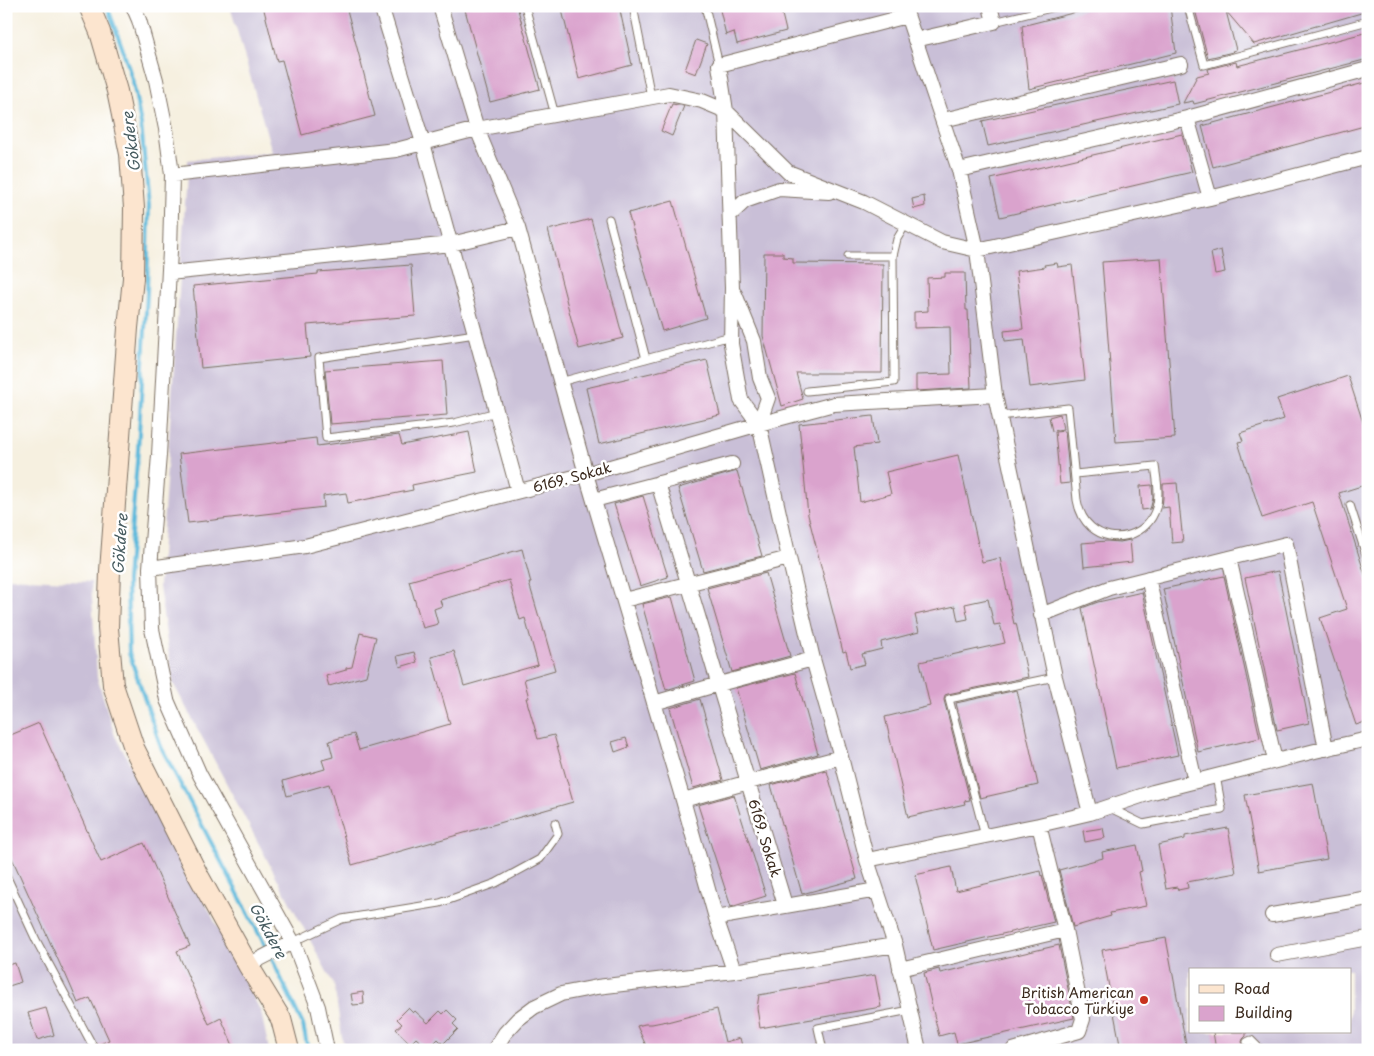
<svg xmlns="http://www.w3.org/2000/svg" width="1374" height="1056" viewBox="0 0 1374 1056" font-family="'Playpen Sans',sans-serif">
<rect width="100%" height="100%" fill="#fff"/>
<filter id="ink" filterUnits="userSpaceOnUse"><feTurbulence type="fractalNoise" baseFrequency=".02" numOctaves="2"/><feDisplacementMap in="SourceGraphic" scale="10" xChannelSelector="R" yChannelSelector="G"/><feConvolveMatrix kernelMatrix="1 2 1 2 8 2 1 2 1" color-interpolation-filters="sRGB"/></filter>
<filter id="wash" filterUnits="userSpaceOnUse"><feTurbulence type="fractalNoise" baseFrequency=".0096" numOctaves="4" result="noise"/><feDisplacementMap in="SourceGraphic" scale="20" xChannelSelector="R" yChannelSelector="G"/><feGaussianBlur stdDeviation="1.12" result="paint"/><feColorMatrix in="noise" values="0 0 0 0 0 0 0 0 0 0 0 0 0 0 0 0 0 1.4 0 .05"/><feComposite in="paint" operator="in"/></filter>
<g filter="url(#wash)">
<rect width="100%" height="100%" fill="#f6f0e0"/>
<path fill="#c9bfd7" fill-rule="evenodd" d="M230 6H1368V1043L1354 1050H344L334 985 173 683 159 586 188 160 272 152ZM1190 970H1350V1032H1190Z
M6 578 91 582 97 677 115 736 196 885 261 1012 269 1050H6Z"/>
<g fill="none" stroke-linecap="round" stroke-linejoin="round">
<path stroke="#5ebadc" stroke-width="4" d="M107 6 122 47 133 82 141 125 149 205 147 294 138 450 127 581 129 653 161 747 268 951
M271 957 303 1025 308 1050"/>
</g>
<g id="blocks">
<path fill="#daa3cd" d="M263 6H346L375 116 302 135 282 60 277 61Z
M464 6H517L540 89 490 102Z
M561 6H619L632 65 579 79Z
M719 6H780L786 31 737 44 734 32 726 35Z
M1100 6H1170L1176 53 1029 89 1022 26Z
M1194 6H1368V11L1254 44 1226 11 1236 50 1232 51 1233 52 1208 58Z
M1368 32V59L1194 104 1193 101 1183 103 1197 76 1209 73 1208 69 1236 62 1237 66Z
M696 40 707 44 696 74 685 70Z
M1173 80 1178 104 988 146 982 121Z
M1368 82V125L1213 167 1202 126Z
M672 104 684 106 672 136 661 131Z
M1182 134 1192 172 1000 217 991 179Z
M924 196 925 206 914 209 912 199Z
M673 201 706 318 662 331 628 213Z
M591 219 623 338 579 349 548 230Z
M1221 250 1225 272 1215 274 1211 253Z
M764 253H783V257L793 258V263L883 264 882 373H796L803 399 782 406 763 336Z
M1161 258 1175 438 1116 442 1102 262Z
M1057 263 1058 267 1072 265 1085 380 1030 387 1024 339 1005 341 1004 331 1023 329 1016 271 1045 267 1044 265Z
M411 265 415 316 307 325 310 357 201 368 193 286 318 274V272Z
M945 273H965L966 310H968L971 388 916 391V375L951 374 950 327 914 328V312L928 311 927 278 945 277Z
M707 360 720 415 599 444 586 388Z
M443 361 447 415 330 424 325 370Z
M1348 376 1368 438V484L1339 493 1368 584V721L1356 725 1320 618 1347 609 1312 502 1262 518 1238 442 1243 441 1240 433 1284 419 1277 399Z
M1060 414 1063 429 1052 431 1049 417Z
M873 416 877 444 854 447 860 502 891 494 886 472 958 455 982 562 1000 558 1014 624 1016 623 1028 677 948 694 945 695 944 700 970 800 964 801 965 804 908 817 885 717 930 706 920 662 1005 643 1000 624 994 625 988 599 965 604 968 619 958 621 955 606 915 615 919 632 881 642 882 649 862 654 865 664 850 668 846 651 843 652 808 515 799 424Z
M1065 431 1070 483 1060 484 1055 432Z
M469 432 477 472 412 485 413 490 348 503 346 493 323 496 324 507 188 523 179 454 316 438 317 446 399 435 402 445Z
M737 471 762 556 703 571 678 488Z
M1177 483 1183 542 1172 543 1169 507 1162 508 1163 498V484Z
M1152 485 1153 498 1151 506 1150 509 1142 510 1140 486Z
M643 496 668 577 640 586 614 504Z
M1130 540 1132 562 1084 567 1082 543 1107 541 1120 542Z
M522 549 531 583H529L539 617H540L555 670 524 679 529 698H526L538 739 554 735 573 802 352 865 329 784 287 796 283 781 325 769 322 760 333 757 329 741 354 734 359 750 450 724 431 657 454 651 464 686 538 665 525 618 520 620 509 580 440 600 442 606 434 609 438 624 423 628 409 581Z
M1278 571 1309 723 1277 730 1245 578Z
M766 573 790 656 732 672 707 588Z
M1224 576 1260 738 1198 752 1163 589Z
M1142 592 1178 755 1116 768 1082 608 1098 602Z
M672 597 695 681 666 690 642 604Z
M360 633 376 637 366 676 329 686 326 676 346 670V668L352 667Z
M414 652 417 662 400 667 397 656Z
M795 673 818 754 760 770 736 688Z
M1017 690 1038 785 980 798 956 703Z
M700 699 723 780 693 788 670 708Z
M39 723 101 862 144 843 190 946 177 951 209 1024 221 1018 235 1050H100L98 1045 109 1040 90 998 78 1003 65 973H64L6 845V737Z
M626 738 629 747 615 752 612 742Z
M823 771V772L827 771 857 879 802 894 771 785Z
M1313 783 1327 859 1259 871 1245 795Z
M734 795 766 896 731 907 698 805Z
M1103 828 1105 838 1085 842 1083 831Z
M1228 828 1236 873 1187 882 1188 888 1178 890 1177 887 1166 889 1158 845 1185 839V836Z
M1137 845 1142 871 1139 872 1146 906 1110 913 1111 916 1073 927 1059 870 1103 858 1102 852Z
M951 867 956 891 1040 871 1041 876 1042 875 1054 922 933 950 915 875Z
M1166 938 1187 1050H1121L1102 950Z
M1059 945 1074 1018 957 1044 954 1032 939 1036 924 973 939 969 940 973Z
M15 963 21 982 6 987V966Z
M875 975 881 1007 760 1028 757 1008 759 995Z
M363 992 364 1004 353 1005 351 994Z
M46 1008 54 1035 37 1040 28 1013Z
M408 1008 413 1013 415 1011 428 1023 440 1011 443 1014 447 1010 457 1020 453 1024 458 1029 443 1044 438 1039 432 1045H424L416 1038 410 1044 396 1029 402 1024 397 1019Z
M717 1009 725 1042 740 1038 743 1050H648L637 1026 645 1024H652L667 1021V1022Z
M1213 1032H1246V1036L1243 1039 1242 1042 1244 1046 1248 1047V1050H1216Z"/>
</g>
</g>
<g filter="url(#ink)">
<use href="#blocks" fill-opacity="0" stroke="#7c6f62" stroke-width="1"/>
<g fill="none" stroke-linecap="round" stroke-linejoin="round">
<defs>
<path id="lane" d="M525 6 555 115
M633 6 651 97
M705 6 719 65
M1188 6 1204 65 1368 21
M994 22 1059 6
M609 219 646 359
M848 256H893
M475 334 319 358 326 438 454 423 497 412
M560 382 731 336
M807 391 894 382 893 256 897 239 906 224
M1000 416 1068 408 1077 500C1079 511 1083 520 1091 527 1113 546 1148 536 1156 508 1160 495 1157 480 1155 466L1075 474
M1350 505 1368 561
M1108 807 1143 824 1222 809 1216 776
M985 836 949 699 1055 677
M6 875 36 940 95 1050
M293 942 342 919 440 903 496 883 540 859 558 834 555 823
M1247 1042 1251 1040 1261 1050
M823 1050 818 1028 910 1010"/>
<path id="street" d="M133 6 139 20 156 80 166 129 172 175 170 251 159 455 150 568 152 629 167 700 200 775 295 946 318 1007 327 1050
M381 6 423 143 518 491
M440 6 477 129 518 228 586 474 683 800 716 918 734 971
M904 6 959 170 977 250 995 395 1055 677 1090 813
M907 16 719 65 726 111 732 288 731 344 741 400 759 424 789 558 813 659 841 757 867 860 895 945 919 1050
M915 40 994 22 990 6
M1187 118 1210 198
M943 120 1181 64
M959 170 1187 118 1368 69
M172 175 396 150 477 129 669 94 702 101 726 111 788 172 864 202 942 242 977 250 1210 198 1368 157
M730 215 745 201 779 189 829 192
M169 273 451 244 518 228
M735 294 754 341 760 378 768 398 759 424
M658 483 785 905
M594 500 732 464
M1229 558 1275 761
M150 568 305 546 586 474 759 424 834 404 995 395
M1148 578 1195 781
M624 600 789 558
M1041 615 1109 588 1286 544 1326 749
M654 703 719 684 813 659
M683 800 841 757
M867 860 1039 825 1090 813 1153 792 1315 751 1368 739
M1272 915 1368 898
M716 918 877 890
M1277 955 1368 938
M248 965 293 942
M900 969 1065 930
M494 1050 505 1033 518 1019 534 1007 561 994 597 987 734 971 895 945
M1013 1050 1079 1031 1083 1019 1065 930 1039 825"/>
<path id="secondary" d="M89 6 100 32 117 91 130 154 134 208 133 278 128 328 110 571 108 628 113 685 134 748 197 873 248 965 281 1019 289 1050"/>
</defs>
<use href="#lane" stroke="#7c6f62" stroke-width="9"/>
<use href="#street" stroke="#7c6f62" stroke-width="16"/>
<use href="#secondary" stroke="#7c6f62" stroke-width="22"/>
<use href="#lane" stroke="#fff" stroke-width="7"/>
<use href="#street" stroke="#fff" stroke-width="14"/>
<use href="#secondary" stroke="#fce5cf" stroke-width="20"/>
</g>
</g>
<circle fill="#c8321e" stroke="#fff" stroke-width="2" cx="1144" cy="1000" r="5"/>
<g text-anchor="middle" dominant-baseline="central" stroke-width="5" stroke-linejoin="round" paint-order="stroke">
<g font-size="14" fill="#3b2a1e" stroke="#fff">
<text transform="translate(572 477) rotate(-15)">6169. Sokak</text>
<text transform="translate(765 838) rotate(73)">6169. Sokak</text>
</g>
<g font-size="14" fill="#3b2a1e" stroke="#fff" text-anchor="end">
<text x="1134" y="992">British American<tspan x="1134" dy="16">Tobacco Türkiye</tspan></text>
</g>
<g font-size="15" font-style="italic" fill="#475c60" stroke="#fff">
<text transform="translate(130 142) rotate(-97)">Gökdere</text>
<text transform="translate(119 544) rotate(-86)">Gökdere</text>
<text transform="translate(269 930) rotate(62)">Gökdere</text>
</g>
</g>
<rect width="1374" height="1056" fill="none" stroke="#fff" stroke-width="25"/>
<rect x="1189" y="968" width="162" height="65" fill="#ffffff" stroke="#b1aaa5"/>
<rect x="1199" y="985" width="25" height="8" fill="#fce5cf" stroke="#b1aaa5"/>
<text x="1234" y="994" font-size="15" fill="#3b2a1e">Road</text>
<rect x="1199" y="1006" width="25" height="15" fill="#daa3cd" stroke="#b1aaa5"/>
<text x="1234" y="1018" font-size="15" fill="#3b2a1e">Building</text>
</svg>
